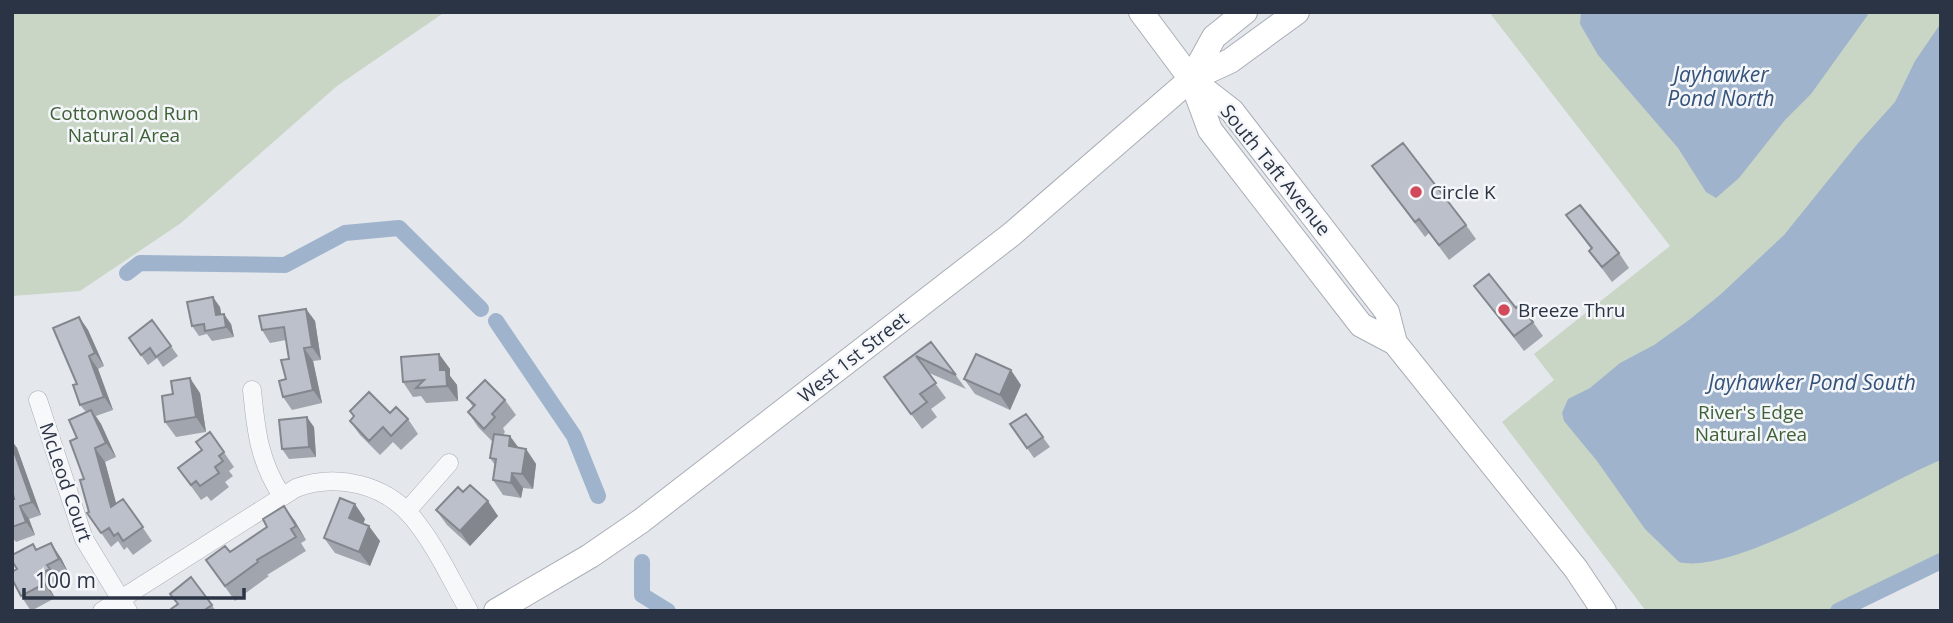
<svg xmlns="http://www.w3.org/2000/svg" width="1953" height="623" viewBox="0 0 1953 623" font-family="'Open Sans',sans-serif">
<rect width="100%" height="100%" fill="#e4e7ec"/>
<path fill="#c9d6c5" d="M12 12H445L337 86 181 223 80 291 12 296Z
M1489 12H1941V565L1845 611H1646L1502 422 1554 380 1534 354 1670 246Z"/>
<path fill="#9fb4cc" d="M1581 12H1870L1811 94 1785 120 1739 178 1716 198 1706 192 1678 148 1598 55 1580 24Z
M1941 23V460C1884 483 1733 576 1679 562L1645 529 1597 461 1564 421 1562 413 1568 399 1590 388 1620 363 1654 345 1689 320 1721 294 1784 235 1859 142 1895 102 1915 61Z"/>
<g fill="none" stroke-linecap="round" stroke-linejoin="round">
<path stroke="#9fb4cc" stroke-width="16" d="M127 273 140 263 285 265 345 233 399 228 481 309
M496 321 574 436 598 496
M642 562V595L668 611
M1838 611 1941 561"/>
<defs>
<path id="street" d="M252 390C256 431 259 461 282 496
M38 400 84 539 128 611
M407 511 449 463
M102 611 296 488C337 473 385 484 413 518 436 546 451 580 469 611"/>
<path id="secondary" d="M1141 12 1191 79 1210 130 1361 325 1395 343 1576 569 1604 611
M1191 79 1214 37 1245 12
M1192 80 1232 111 1387 312 1395 343
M496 611 590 556 641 521 1012 234 1191 79 1230 61 1297 12"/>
</defs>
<use href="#street" stroke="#a9aeb7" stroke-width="19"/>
<use href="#secondary" stroke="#a9aeb7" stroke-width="26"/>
<use href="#street" stroke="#f7f8fa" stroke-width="18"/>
<use href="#secondary" stroke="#fff" stroke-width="24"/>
</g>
<path fill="#a1a5ae" d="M1372 166 1466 225 1476 239 1449 260 1429 233 1425 237Z
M1566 215 1619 253 1629 268 1612 282 1589 251 1591 249Z
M1474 286 1516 308 1533 322 1543 336 1524 351Z
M220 307 221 314 231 324 234 337 212 341 207 334 199 336 192 326Z
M306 309 315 321 321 360 313 361 322 403 292 410 283 397 289 359 286 340 270 343 262 330Z
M79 317 88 330 104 366 98 369 113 410 96 416 101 424 116 457 105 462 116 504 123 499 152 541 133 555 127 547 124 550 118 541 111 547 87 513 89 512 77 438 86 412 80 405 77 384Z
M152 320 178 356 163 367 157 358 148 365 129 338Z
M931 342 966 389 927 372 946 398 931 409 937 417 922 429 884 377Z
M439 354 450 369V376L457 385 458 401 426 403 421 396 413 397 403 382Z
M964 379 1021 385 1010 410 975 394Z
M200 393 206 432 176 437 165 422Z
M467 398 505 400 516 415 503 428 505 432 503 435 518 448 526 449 536 464 533 489 523 488 521 498 503 495 493 480 495 465 490 458 493 442 478 427 468 412 473 407Z
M350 411 390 413 408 419 418 434 401 450 393 442 380 455 360 435 350 421 354 416Z
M1026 414 1050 447 1034 458 1010 424Z
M314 427 316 457 289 459 282 449Z
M210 432 234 467 229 471 233 476 225 482 229 487 211 501 207 496 201 500 178 468 202 450Z
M12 441 17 448 41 515 29 519 35 535 16 542 12 537V499H14L12 490Z
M463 492 498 516 470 546 447 525 436 510Z
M284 506 306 540 301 543 306 551 267 575 269 576 235 601 206 560 230 552 267 527Z
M365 519 363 524 380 541 370 566 335 553 324 538Z
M37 550 61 558 69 574 58 579 60 584 50 589 55 598 31 611 21 596 17 569Z
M191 577 216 611H172L177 605Z"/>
<path fill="#83868d" d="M213 297 220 307 223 325 216 315Z
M306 309 315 321 321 360 312 347Z
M224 314 231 324 234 337 226 327Z
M79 317 88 330 104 366 95 353Z
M304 348 313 361 322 403 313 390Z
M439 354 450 369V376L457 385 458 401 447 386 440 370Z
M89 356 98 369 113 410 104 397Z
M1011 370 1021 385 1010 410 1000 395Z
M190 378 200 393 206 432 196 417Z
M91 410 101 424 116 457 106 443Z
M307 417 314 427 316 457 309 447Z
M510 436 521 451 509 446Z
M12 441 17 448 41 515 32 502 12 446Z
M95 448 105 462 121 521 111 507Z
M526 449 536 464 533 489 522 474Z
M512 473 523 488 521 498 511 483Z
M488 501 498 516 470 546 460 531Z
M355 504 365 519 360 533 349 518Z
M20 506 29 519 35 535 26 522Z
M284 506 295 521 306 540 296 526Z
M369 526 380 541 370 566 359 552Z
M51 543 61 558 69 574 59 559Z
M39 574 50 589 55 598 44 584Z"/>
<path fill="#bbc0ca" stroke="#83868d" stroke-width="2" d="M1403 143 1466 225 1439 245 1419 219 1415 222 1372 166Z
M1580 205 1619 253 1602 267 1589 251 1592 248 1566 215Z
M1489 274 1516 308 1519 305 1533 322 1514 336 1474 286Z
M213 297 216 315 224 314 226 327 205 331 204 324 192 326 187 302Z
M306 309 312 347 304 348 313 390 283 397 279 381 286 379 281 360 289 359 284 327 262 330 259 316Z
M79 317 95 353 89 356 104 397 80 405 73 385 77 384 53 328Z
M152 320 171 346 156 357 150 348 141 355 129 338Z
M931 342 956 375 916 356 936 383 920 394 927 402 911 414 884 377Z
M439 354 440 370H446L447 386 416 388 424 380 403 382 401 357Z
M976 354 1011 370 1000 395 964 379Z
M190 378 196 417 165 422 162 396 173 394 171 381Z
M485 380 505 400 492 414 495 417 484 429 468 412 475 405 467 398Z
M369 392 390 413 396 407 408 419 391 436 383 427 369 441 350 421 354 416 350 411Z
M91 410 106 443 95 448 111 507 123 499 143 527 123 541 118 533 114 536 109 528 101 533 87 513 89 512 80 480 84 479 70 441 77 438 69 420Z
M1026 414 1043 437 1027 448 1010 424Z
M307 417 309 447 282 449 279 420Z
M210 432 224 452 219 456 223 461 215 467 219 473 200 486 196 481 191 485 178 468 202 450 196 442Z
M494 434 510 436 509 446 526 449 522 474 512 473 511 483 493 480 496 459 490 458Z
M12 446 32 502 20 506 26 522 12 527V499H14L12 490Z
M470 485 488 501 460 531 436 510 458 487 463 492Z
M340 498 355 504 349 518 369 526 359 552 324 538Z
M284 506 296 526 291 529 296 537 257 560 258 562 225 586 206 560 225 546 230 552 267 527 263 519Z
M51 543 59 559 47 565 50 569 39 574 44 584 21 596 12 579V572L17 569 12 561V555L33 544 36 550Z
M191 577 212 605 203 611H172L171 609 178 604 170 594Z"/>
<g fill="#d1495b" stroke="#f4f6f9" stroke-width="2.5">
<circle cx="1416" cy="192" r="7"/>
<circle cx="1504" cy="310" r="7"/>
</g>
<g text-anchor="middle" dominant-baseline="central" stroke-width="5" stroke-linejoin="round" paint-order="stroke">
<g font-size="19" fill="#3f6138" stroke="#f4f6f9">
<text x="124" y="113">Cottonwood Run<tspan x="124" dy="22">Natural Area</tspan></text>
<text x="1751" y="412">River's Edge<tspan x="1751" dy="22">Natural Area</tspan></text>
</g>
<g font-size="19" fill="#2b3445" stroke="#f4f6f9">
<text transform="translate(1276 170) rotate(51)">South Taft Avenue</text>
<text transform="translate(853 357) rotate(-38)">West 1st Street</text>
<text transform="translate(66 482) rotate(71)">McLeod Court</text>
</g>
<g font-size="19" fill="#2b3445" stroke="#f4f6f9" text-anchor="start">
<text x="1430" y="192">Circle K</text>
<text x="1518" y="310">Breeze Thru</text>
</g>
<g font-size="21" font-style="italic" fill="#34527a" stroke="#f4f6f9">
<text x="1721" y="74">Jayhawker<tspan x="1721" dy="24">Pond North</tspan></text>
<text x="1812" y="382">Jayhawker Pond South</text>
</g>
</g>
<rect width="1953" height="623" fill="none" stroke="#2b3445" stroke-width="28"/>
<path d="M24 588v10h220v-10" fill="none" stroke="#2b3445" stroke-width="3.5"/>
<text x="35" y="588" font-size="21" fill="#2b3445" stroke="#f4f6f9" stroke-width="5" paint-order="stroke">100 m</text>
</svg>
